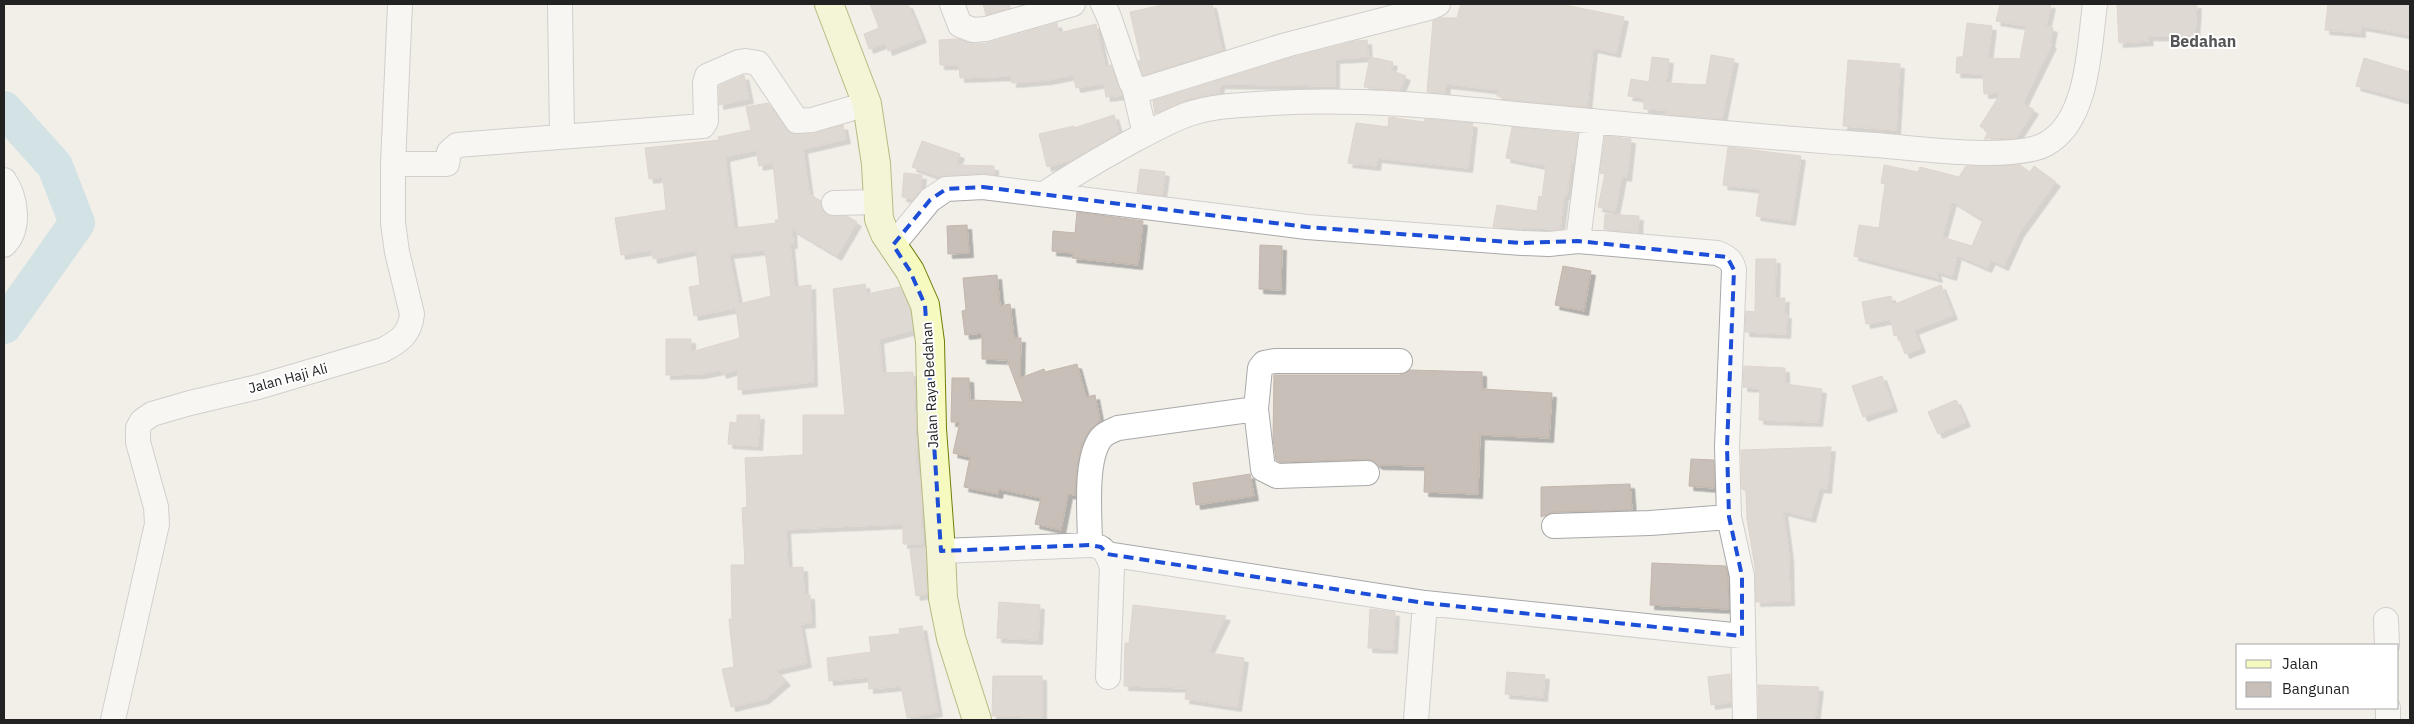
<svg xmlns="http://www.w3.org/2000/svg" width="2414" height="724" viewBox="0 0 2414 724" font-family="'IBM Plex Sans',sans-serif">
<defs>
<filter id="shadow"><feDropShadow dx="4.5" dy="4.5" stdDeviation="0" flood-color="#0004"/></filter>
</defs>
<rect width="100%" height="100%" fill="#f2efe9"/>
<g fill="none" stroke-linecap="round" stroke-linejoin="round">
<path stroke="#aad3df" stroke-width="36" d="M4 109 55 166 77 223 4 326"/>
</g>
<path fill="#c7bfb8" stroke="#c4b6ab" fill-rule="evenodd" filter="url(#shadow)" d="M870 4H908L922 38 888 51 885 43 869 49 864 34 879 28Z
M983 4H1009L1010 8 986 15Z
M1167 4H1212L1222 50 1143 75 1138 61 1141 60 1130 12Z
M1461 4H1560L1624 17 1616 53 1593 48 1587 107 1512 100 1497 96 1499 90 1446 84 1445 93 1427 92 1433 21 1441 18H1457Z
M2000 4H2051L2046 26 2053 28 2050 43 2052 44 2023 103 2034 110 2016 138 1984 139 1988 132 1980 126 2001 93 1984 94 1983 74 1956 73 1957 57H1963L1967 23 1992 26 1988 58 2020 59 2026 26 1996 21Z
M2117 4H2197L2195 37 2148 36 2149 41 2119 43Z
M2328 4H2410V35L2361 26V33L2325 30Z
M1057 23 1059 33 1096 24 1105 66 1111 65 1122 95 1106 97 1104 83 1076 88 1073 75 1048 80 1012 83V76L960 78 959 65H940L939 40 958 39 974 44 987 43Z
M1367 40 1368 57 1335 59V86L1220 84 1219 93 1186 99V100L1155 114 1153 101 1290 58 1356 41Z
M1711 55 1734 59 1722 119 1667 114V110L1644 109V98L1628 96 1631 79 1649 82 1652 57 1669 59 1666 83 1706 85Z
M1370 57 1393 62 1391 70 1406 76 1400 90 1364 87Z
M2364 58 2410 72V101L2356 86Z
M1848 60 1900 64 1896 130 1843 126Z
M744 75 749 99 719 105V86Z
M768 103 789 133 813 134 843 125 846 139 803 149 809 194 821 201 822 210 827 215 847 216 857 222 837 256 792 229 793 244H790L794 287 811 285 813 382 738 390V369L722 374 721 370 701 374 666 375V339H691V352L740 338 736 308 694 316 689 287 700 285 696 250 653 259 652 250 621 255 615 218 666 210 663 177 649 179 645 148 719 140 718 137 751 130 746 107ZM756 150 759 166 773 163 779 220H775L776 223 734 228 725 157ZM765 250 771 296 739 304 729 254Z
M1114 115 1119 132 1074 159 1047 167 1039 134 1074 126V128Z
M1389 117 1424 122 1425 119 1473 123 1468 168 1377 158 1376 166 1348 163 1356 123 1388 127Z
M1512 127 1578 134 1574 162H1571L1567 195H1564L1560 229 1493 227 1497 205 1537 211 1539 196 1542 197 1546 166 1506 158Z
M1605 136 1631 139 1627 177 1622 176 1615 211 1598 207 1605 174 1600 173Z
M922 141 960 154 956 165 994 166V174L982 173 940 177 912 167Z
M1728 147 1801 156 1791 221 1756 216 1760 189 1723 185Z
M1884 165 1918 172 1920 167 1959 177 1966 166 2020 165 2030 172 2034 166 2056 182 2019 233 2004 266 1991 260 1987 268 1957 255 1952 276 1936 271 1938 278 1854 256 1859 225 1879 228 1885 184 1881 183ZM1952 201 1983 220 1972 246 1942 237Z
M1140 169 1165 172 1162 195 1137 192Z
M904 173 922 175 920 190 913 199 902 197Z
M1077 212 1143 221 1138 265 1072 258 1073 253 1052 251 1053 231 1075 233Z
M1605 214 1639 216 1638 232 1604 229Z
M967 225 969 253 948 254 947 226Z
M1260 245 1282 246 1281 290 1259 289Z
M1756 259H1776L1775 298H1785L1784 314H1787L1786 334 1745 332 1746 311 1755 312Z
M1563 266 1591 271 1584 311 1555 305Z
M997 275 1000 306 1010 304 1014 338H1021L1020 378 1044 369 1045 372 1077 364 1086 397 1095 395 1100 421 1089 431 1082 444 1076 472 1075 495 1068 494 1061 530 1035 524 1041 498 999 489 998 494 964 487 970 457 953 453 960 422H951L952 378H969L970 400 1023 402 1007 360 982 359V333L965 335 962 311 966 310 963 278Z
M865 284 867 294 900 287 910 309 913 330 879 339 882 373 913 372 917 475 920 474 922 544H903V524L786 529 788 568 803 567 804 595H810L811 623 800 624 807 663 776 670 786 681 765 699 731 707 722 669 734 667 729 619H732L731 565H745L742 508 747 507 745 458 803 455V415H845L833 289Z
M1941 285 1953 315 1914 330 1921 348 1905 354 1898 335 1894 336 1891 319 1866 324 1862 302 1891 296 1893 305Z
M1744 366 1785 368V384L1822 389 1818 422 1759 420 1760 388 1743 387Z
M1410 370 1482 372V389L1552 393 1549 438 1480 435 1478 494 1424 492 1425 466 1378 465 1373 461 1367 459 1280 462 1276 460 1273 438 1274 375H1400Z
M1882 376 1893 407 1863 417 1852 386Z
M1956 400 1966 422 1938 434 1928 412Z
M737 415H760L758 446 728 444 730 422 737 423Z
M1831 447 1827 489 1819 488 1811 518 1783 511 1789 555 1790 601 1756 602 1755 567 1747 519 1746 491 1742 489 1741 450Z
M1691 459 1714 460V488L1689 486Z
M1250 474 1254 496 1196 505 1193 483Z
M1630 484 1632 510 1554 512 1541 517V487Z
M925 547 927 594 916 596 910 550Z
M1652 563 1726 566 1728 578 1729 609 1650 605Z
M999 602 1040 605 1038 640 997 638Z
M1133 605 1226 616 1208 653 1244 658 1237 707 1185 699 1187 688 1124 686 1125 643H1129Z
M1370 609 1395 612 1393 649 1368 648Z
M922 626 938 712 907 718 901 686 869 689 868 677 829 681 827 658 871 652 869 637 900 634 899 629Z
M1507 672 1545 675 1543 697 1505 694Z
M1730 674 1731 702 1711 705 1708 677Z
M993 676H1042V717L992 716Z
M1758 685 1819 687 1815 720H1759Z"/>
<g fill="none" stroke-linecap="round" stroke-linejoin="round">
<defs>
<path id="street" d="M560 4 562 135
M952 4 960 25 973 30 986 29 1073 4
M1103 4 1109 17 1131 82 1134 87 1145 89 1286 45 1429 8 1438 4
M1134 87 1145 134
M393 164H447L449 152 457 145 703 126 706 121 705 83 707 76 739 62 745 61 758 63 797 121 812 120 867 104
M4 180C16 197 21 229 4 245
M1044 194C1074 174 1105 156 1136 139 1152 131 1171 120 1189 114 1216 105 1244 105 1272 103 1357 98 1441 106 1526 115 1643 126 1759 137 1875 145 1916 148 2013 162 2046 144 2089 121 2089 46 2095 4
M834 203 877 202
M1578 241 1593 121
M893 245 930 200 946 189 983 187 1307 227 1522 243 1549 244 1578 241 1717 253C1727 257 1732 260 1734 270L1727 447 1729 517 1742 576 1745 720
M1256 409 1263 469 1277 476 1367 473
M1554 526 1650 523 1729 517
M1096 546C1106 548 1109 559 1112 567L1108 677
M941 551 1090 545C1090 517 1084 460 1101 438 1105 433 1113 430 1118 428L1256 409 1260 368 1264 363 1275 361H1400
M1107 554 1425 603 1742 636
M2386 620 2387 645
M2388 708V720
M113 720 157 524 156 507 138 442V428L142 421 152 414 190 403 258 387 383 350C400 341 410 334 412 314L397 252 393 223V164L400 4
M1416 720 1425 603"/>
<path id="secondary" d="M829 4 867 104 876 164 879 219 885 234 910 271 925 305 930 342 932 429 941 551 943 598 951 638 977 720"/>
</defs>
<use href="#street" stroke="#a9a9a9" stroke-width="26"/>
<use href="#secondary" stroke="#707d05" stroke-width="30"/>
<use href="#street" stroke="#fff" stroke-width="24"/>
<use href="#secondary" stroke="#f7fabf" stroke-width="28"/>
</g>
<path d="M0 0H2414V724H0ZM983 187 1307 227 1522 243 1578 241 1727 257 1734 270 1727 447 1729 517 1742 576V636L1425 603 1107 554 1101 547 1090 545 941 551 925 305 910 271 893 245 930 200 946 189Z" fill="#f2efe9" fill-opacity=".55" fill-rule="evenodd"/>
<path fill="none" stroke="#1d4ed8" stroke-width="4" stroke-dasharray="10 6" stroke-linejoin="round" d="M983 187 1307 227 1522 243 1578 241 1727 257 1734 270 1727 447 1729 517 1742 576V636L1425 603 1107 554 1101 547 1090 545 941 551 925 305 910 271 893 245 930 200 946 189Z"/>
<g text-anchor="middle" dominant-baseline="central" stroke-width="4" stroke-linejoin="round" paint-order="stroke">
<g font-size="14" fill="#222" stroke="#fff">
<text transform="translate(288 378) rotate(-15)">Jalan Haji Ali</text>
<text transform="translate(930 385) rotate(-93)">Jalan Raya Bedahan</text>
</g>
<g font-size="16" font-weight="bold" fill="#555" stroke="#fff">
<text x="2203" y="41">Bedahan</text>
</g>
</g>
<rect width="2414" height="724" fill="none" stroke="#222222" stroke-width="10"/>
<rect x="2236" y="644" width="162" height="65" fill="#ffffff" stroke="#a7a7a7"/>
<rect x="2246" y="660" width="25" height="8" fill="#f7fabf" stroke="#a7a7a7"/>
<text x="2282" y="669" font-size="15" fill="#222222">Jalan</text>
<rect x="2246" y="682" width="25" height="15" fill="#c7bfb8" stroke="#a7a7a7"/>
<text x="2282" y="694" font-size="15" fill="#222222">Bangunan</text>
</svg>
